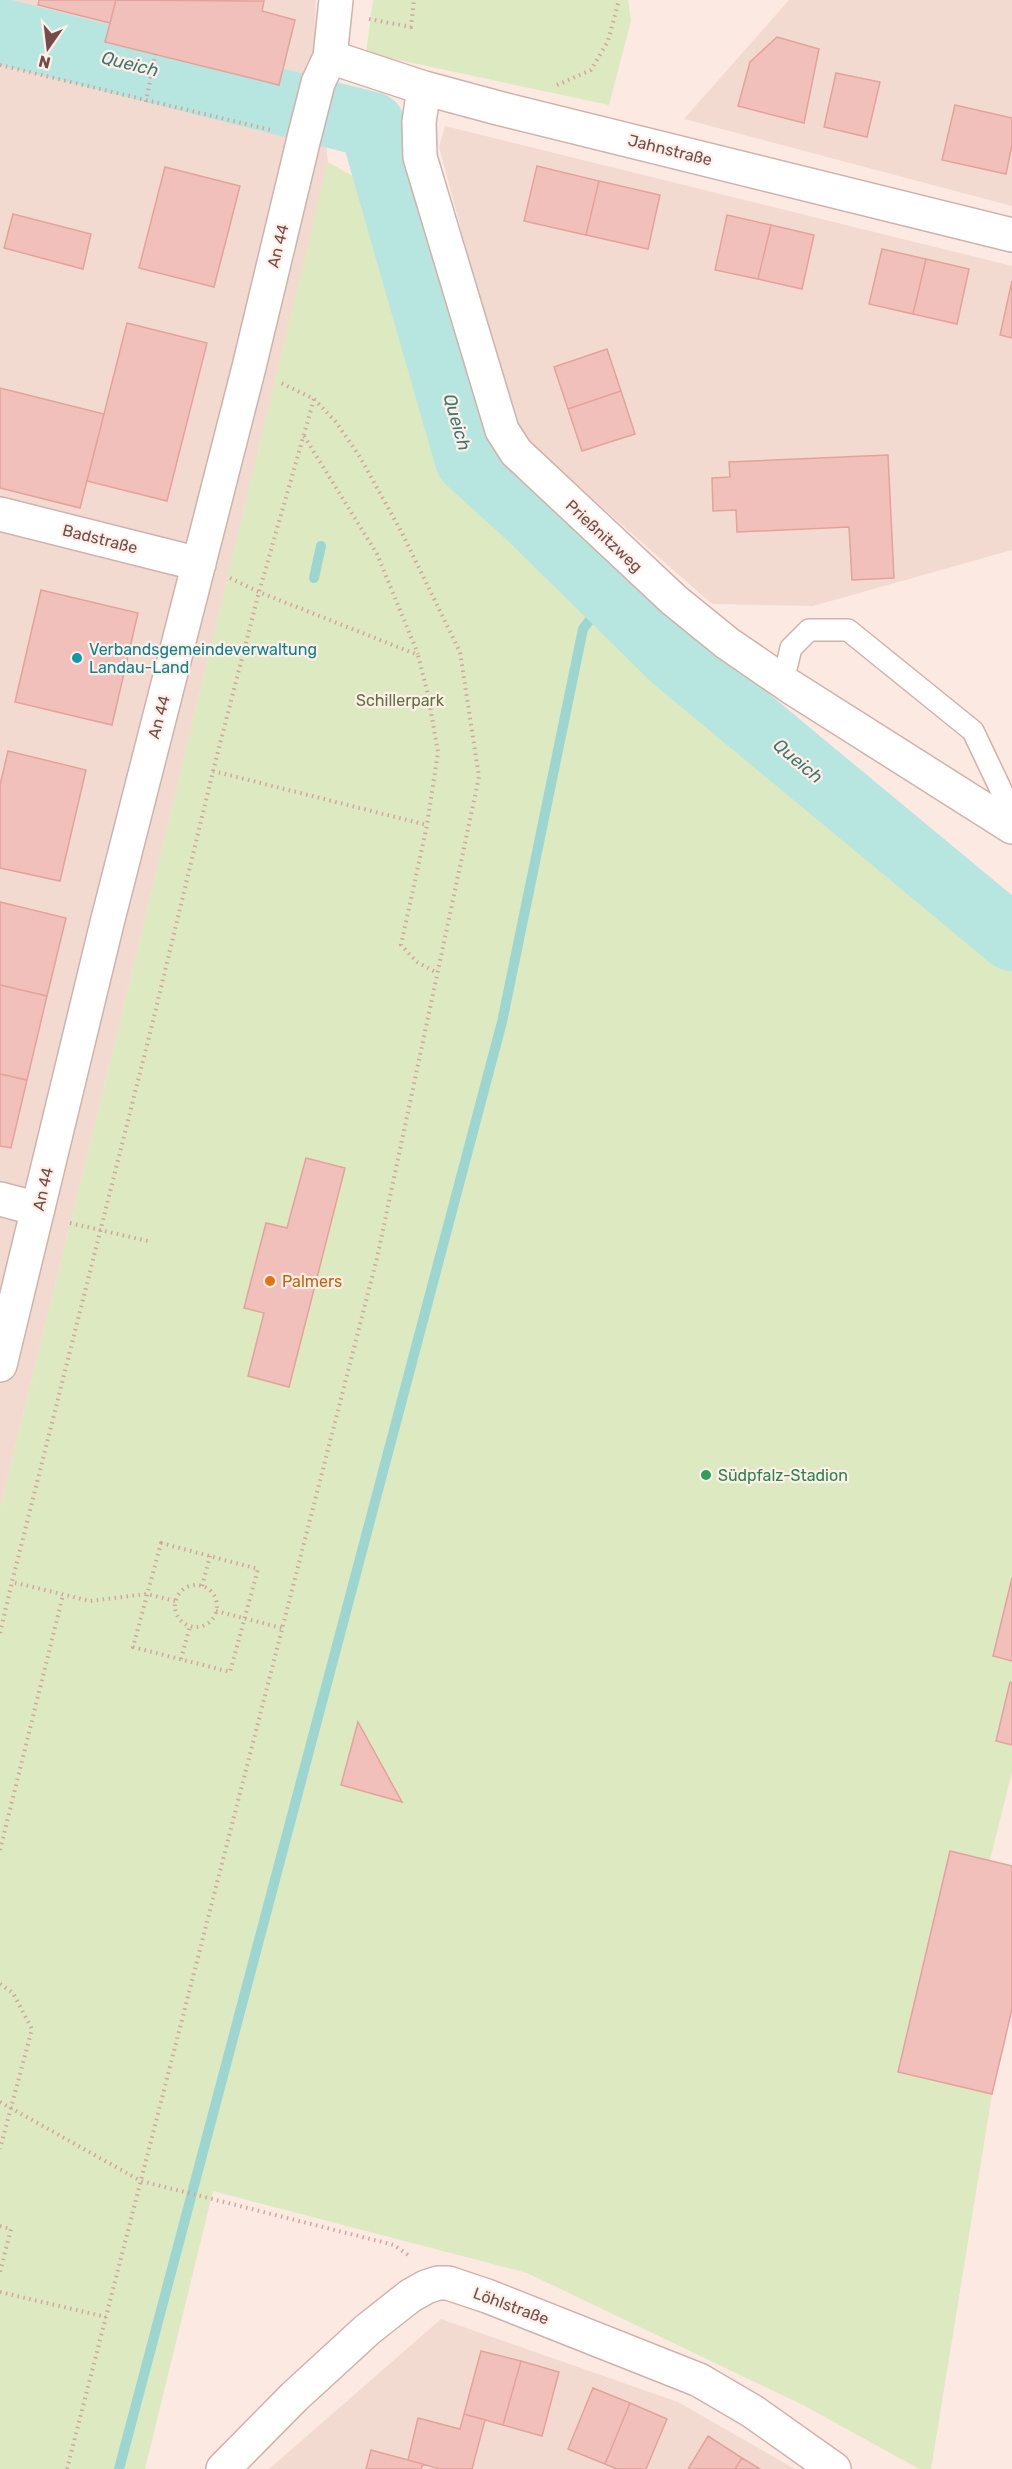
<svg xmlns="http://www.w3.org/2000/svg" width="1012" height="2469" viewBox="0 0 1012 2469" font-family="Rubik,sans-serif">
<rect width="100%" height="100%" fill="#fceae2"/>
<path fill="#f3dad0" d="M0 0H316L315 26 328 163 121 1018 0 1509Z
M789 0H1012V206L684 119Z
M445 126 1012 266V550L813 606 712 604 515 431 439 147Z
M441 2319 678 2402 795 2469H269Z"/>
<path fill="#dce9c1" d="M373 0H628L631 21 609 105 366 53Z
M328 162 370 186 455 477 622 628 1012 954V1772L990 1860 1012 1866V2009L992 2094 931 2469H919L805 2406 527 2273 213 2191 145 2469H0V1509L121 1018Z"/>
<g fill="none" stroke-linecap="round" stroke-linejoin="round">
<path stroke="#9dd6d0" stroke-width="10" d="M314 578 321 546
M119 2469 502 1022 583 629 609 594"/>
<path stroke="#b7e5df" stroke-width="66" d="M0 31 372 125 468 460 535 521 674 658 1012 938"/>
</g>
<path fill="#f1c0ba" stroke="#e3a29a" stroke-width="1.5" d="M39 0H116L110 23 38 5Z
M116 0 264 1 262 11 295 20 279 85 105 42Z
M777 37 819 49 804 123 738 106 750 62Z
M836 73 880 82 867 137 824 127Z
M955 105 1012 118V145L1006 174 942 160Z
M537 166 599 181 586 235 524 221Z
M165 167 240 186 214 287 139 268Z
M599 181 660 195 648 249 586 235Z
M13 214 91 234 83 269 4 248Z
M727 215 771 225 758 279 715 270Z
M771 225 814 235 802 289 758 279Z
M882 249 926 259 913 314 869 304Z
M926 259 969 269 957 324 913 314Z
M1012 281V338L1000 335Z
M127 323 207 343 167 501 87 481Z
M607 349 621 391 568 409 554 367Z
M0 388 104 414 80 508 0 488Z
M621 391 635 434 582 451 568 409Z
M888 455 894 578 852 580 849 527 737 532 736 510 713 511 712 478 730 477 729 462Z
M41 590 138 613 112 725 15 702Z
M8 751 86 770 60 881 0 868V785Z
M0 902 66 918 47 996 0 985Z
M0 985 47 996 27 1080 0 1074Z
M0 1074 27 1080 11 1148 0 1146Z
M306 1158 345 1168 289 1387 248 1376 264 1313 244 1308 266 1223 287 1228Z
M1012 1578V1661L993 1656Z
M1010 1682 1012 1683V1745L996 1741Z
M358 1722 402 1802 341 1785Z
M950 1851 1012 1866V2009L992 2094 898 2072Z
M481 2351 521 2361 503 2425 464 2414Z
M521 2361 559 2372 542 2436 503 2425Z
M593 2388 630 2403 605 2464 568 2449Z
M630 2403 667 2419 646 2469H617L605 2464Z
M464 2414 485 2420 472 2469H440L408 2460 418 2418 460 2429Z
M708 2436 742 2458 735 2469H688Z
M371 2450 423 2464 421 2469H366Z
M742 2458 760 2469H735Z"/>
<g fill="none" stroke-linecap="round" stroke-linejoin="round">
<defs>
<path id="lane" d="M783 681 791 648 809 630H848L973 731 1012 813"/>
<path id="street" d="M330 57 424 88 498 108 1012 235
M424 88 419 122 420 157 502 430 516 452 674 600 727 643 791 687 1012 827
M0 514 199 564
M0 1199 38 1209
M0 1365 107 923 249 367 304 138 318 83 330 57 336 0
M223 2469 294 2397 367 2330 410 2296 426 2287 438 2283H448L487 2296 699 2380 752 2411 834 2469"/>
</defs>
<use href="#lane" stroke="#cfb2ac" stroke-width="24"/>
<use href="#street" stroke="#cfb2ac" stroke-width="36"/>
<path stroke="#d5a49d" stroke-width="4" stroke-dasharray="1.5 4.5" stroke-linecap="butt" d="M369 19 411 27 414 0
M0 65 271 130
M557 85 591 70 608 41 619 0
M146 102 155 54
M304 436 377 554 418 654
M230 578 259 592 418 655 428 695 438 752 427 825 401 945 417 962 437 973
M213 771 427 825
M70 1223 148 1241
M161 1543 258 1569 230 1672 133 1647Z
M175 1606a21 21 0 1 1 42 0a21 21 0 1 1-42 0Z
M202 1586 210 1556
M175 1601 147 1594 90 1601 12 1582 153 1021 213 771 259 592 314 399
M216 1611 282 1628
M0 1633 12 1582
M181 1659 190 1626
M0 1850 63 1595
M0 1984 13 1993 32 2029 0 2149
M0 2102 141 2181 394 2245 408 2255
M0 2226 11 2229 0 2272
M0 2292 106 2317
M67 2469 377 1258 479 777 460 652 401 531 360 457 336 422 314 399 281 383"/>
<use href="#lane" stroke="#fff" stroke-width="21"/>
<use href="#street" stroke="#fff" stroke-width="33"/>
</g>
<circle fill="#0f9aa8" stroke="#ffefe8" stroke-width="2" cx="77" cy="658" r="6"/>
<circle fill="#e8710a" stroke="#ffefe8" stroke-width="2" cx="270" cy="1281" r="6"/>
<circle fill="#2e9e5b" stroke="#ffefe8" stroke-width="2" cx="706" cy="1475" r="6"/>
<g text-anchor="middle" dominant-baseline="central" stroke-width="4.5" stroke-linejoin="round" paint-order="stroke">
<g font-size="16" fill="#734c49" stroke="#ffefe8">
<text transform="translate(670 150) rotate(14)">Jahnstraße</text>
<text transform="translate(278 246) rotate(-76)">An 44</text>
<text transform="translate(604 536) rotate(43)">Prießnitzweg</text>
<text transform="translate(100 539) rotate(14)">Badstraße</text>
<text transform="translate(159 717) rotate(-75)">An 44</text>
<text transform="translate(43 1189) rotate(-77)">An 44</text>
<text transform="translate(511 2306) rotate(20)">Löhlstraße</text>
</g>
<g font-size="16" fill="#0d838f" stroke="#ffefe8" text-anchor="start">
<text x="89" y="649">Verbandsgemeindeverwaltung<tspan x="89" dy="18">Landau-Land</tspan></text>
</g>
<g font-size="16" fill="#5d733e" stroke="#ffefe8">
<text x="400" y="700">Schillerpark</text>
</g>
<g font-size="16" fill="#c56008" stroke="#ffefe8" text-anchor="start">
<text x="282" y="1281">Palmers</text>
</g>
<g font-size="16" fill="#27864d" stroke="#ffefe8" text-anchor="start">
<text x="718" y="1475">Südpfalz-Stadion</text>
</g>
<g font-size="18" font-style="italic" fill="#3d7872" stroke="#ffefe8">
<text transform="translate(130 64) rotate(14)">Queich</text>
<text transform="translate(457 422) rotate(74)">Queich</text>
<text transform="translate(798 761) rotate(40)">Queich</text>
</g>
</g>
<g transform="translate(48 48) rotate(194)" stroke="#ffefe8" stroke-width="4.5" paint-order="stroke">
<path d="M0-4.5L10 22L0 15L-10 22Z" fill="#734c49"/>
<text y="-9" font-size="16" font-weight="bold" text-anchor="middle" fill="#734c49">N</text>
</g>
</svg>
